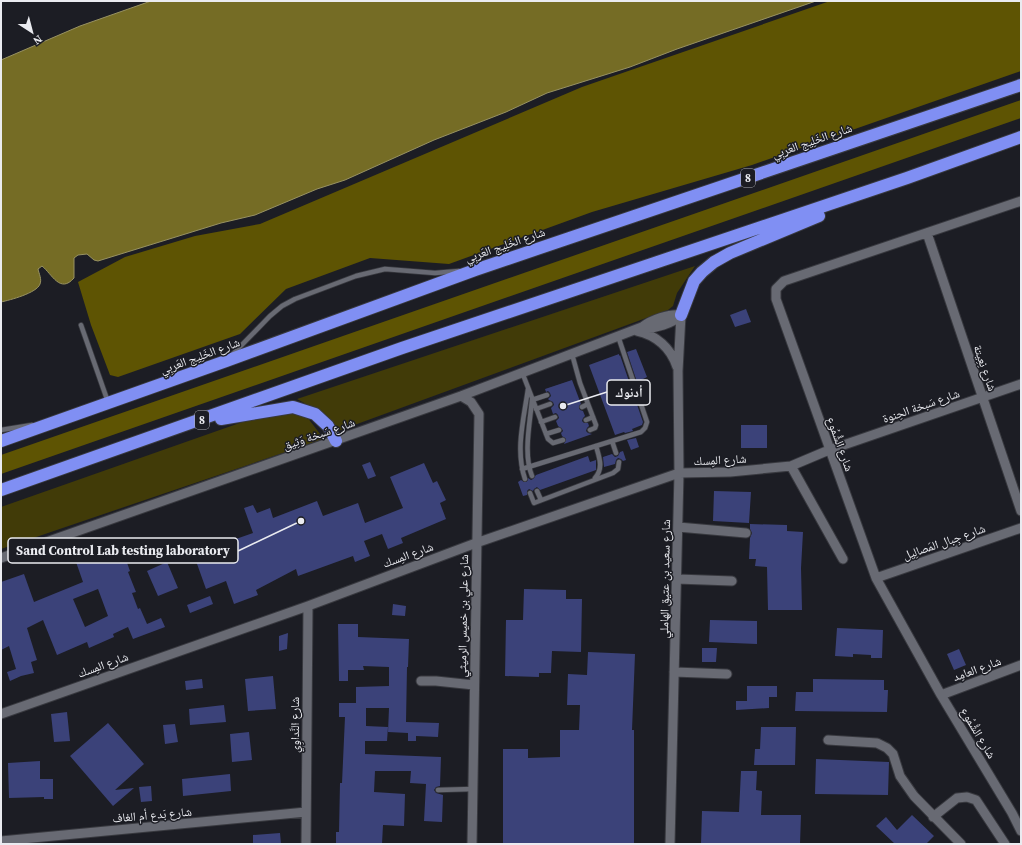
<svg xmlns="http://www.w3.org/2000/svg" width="1022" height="845" viewBox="0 0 1022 845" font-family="'Source Serif 4','Noto Naskh Arabic',serif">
<rect width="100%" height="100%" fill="#1c1d24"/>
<path fill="#413b08" d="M695 266 677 293 673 306 668 310 338 431C327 416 313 408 297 399Z
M292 412 307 417 324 439 1 549V507L265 414Z"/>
<path fill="#5e5403" d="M830 1H1021V71L752 165 592 212 449 264 370 258 286 289 240 334 118 377 110 375 91 325 78 282 125 257 195 236 260 224 582 87Z
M1021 100V118L1 474V455Z"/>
<path fill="#756c25" stroke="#989262" d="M151 1H816L677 49 630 67 547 93 506 112 434 140 345 180 317 189 255 215 221 223 98 261 94 260 87 254 78 255 74 258V278C60 294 52 274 42 266L38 269C39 274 42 279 40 284 37 293 10 300 1 302V60L80 26Z"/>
<path fill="#3b4279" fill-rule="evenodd" d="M746 309 751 322 735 327 730 315Z
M636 349 647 377 637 382 627 352Z
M619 354V356L620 355 643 422 642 425 632 429 633 431 625 433 624 432 615 435 589 365Z
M572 380 581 404 579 408 580 410 583 411 585 416 583 418 582 421 584 423H588L589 426 587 428 586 431 588 433 592 434 564 444 566 439 562 436 561 433 563 431 562 429 558 426 556 421 559 418 558 415 556 413 553 414 551 408 554 405 553 402 549 400 548 399 551 396 550 393 548 391 546 392 545 389Z
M741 425H767V448H741Z
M636 438 639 447 631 450 627 440Z
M623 451 626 460 623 461 621 459 618 458 616 460 615 464 604 467 603 457 612 454 615 457 618 456 620 452Z
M588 456 590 462 596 460V470L540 490 537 487 534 489 533 491 529 489 527 491V495L523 496 518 482 521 480 524 482H526L528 480V478L531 480 533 479 536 475Z
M370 462 376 476 368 479 362 465Z
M424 463 433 483 437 481 446 500 440 503 446 519 401 538 403 543 388 549 382 534 364 541 370 556 355 562 353 556 298 576 296 569 256 590 258 595 234 604 226 581 206 589 196 561 235 546 233 540 253 533 244 508 253 505 257 513 270 508 273 518 317 501 323 516 358 503 365 523 403 508 390 477Z
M714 491 751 492 749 523 713 521Z
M750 524 787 525V531L803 532 801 568 802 610H768L767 567 755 566 756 559H749L750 538 752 533 750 529Z
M121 546 130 571 128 572 136 592 132 593 138 609 140 608 147 624 161 618 165 627 133 639 128 627 113 634 114 637 89 648 87 642 57 655 43 620 27 628 37 660 31 662 34 673 21 676 10 681 7 672 16 669 9 646 1 650V582L24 574 34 602 83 582 76 562ZM98 589 108 616 85 627 73 599Z
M167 562 178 588 158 596 147 571Z
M524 589 566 590V599H582L581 652 552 651 551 673H539V677L505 676 506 620H523Z
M210 596 213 604 190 613 187 605Z
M393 604 406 606 405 616 392 615Z
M710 620 757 621V644L709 642Z
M338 624H358V637L409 639 408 667H407L406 722 439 723 438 737 416 736V741H408V733L388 732 389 708H366V726L388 727 387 741H365V754L441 757 440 786 436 787 434 790 436 793 443 795 442 822 424 821 426 784 410 783 411 771H375L374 792 405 794 404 826 383 825 382 844H336V832H339L340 783H342L345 717H339V703H356V687L389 686V667L363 666 364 670H348V681H339Z
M837 628 883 630 882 658H871V655L853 654V657L835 656Z
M288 633 287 649 279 651V636Z
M702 648H717L716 662H702Z
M959 649 966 665 954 670 947 654Z
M588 652 635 654 632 730H634V844H503V749H528V758L560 757V730H579L580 705H567L568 674 587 675Z
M273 676 276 709 248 711 245 679Z
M202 679 203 688 186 690 185 681Z
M813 679 884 680V690H888L887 712 795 711 796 692H813Z
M747 686H777V697H769V708L736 710V701H747Z
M224 705 226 722 190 725 189 709Z
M67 712 70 741 54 742 51 714Z
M108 723 144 764 115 790 134 788 113 806 70 756Z
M175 724 178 742 165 744 163 725Z
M761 727H796L795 765H754L755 749H760Z
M249 732 252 760 232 762 230 734Z
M816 759 889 762 888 795 815 794Z
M40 761V779H53V799H44V797L9 798 8 763Z
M741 771H757L756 790 762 791 761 815H801L800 844H701L702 811 739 812Z
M230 774 231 791 183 796 182 779Z
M151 786 152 801 141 802 139 787Z
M912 815 934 836 926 844H895L876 826 886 817 897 830Z
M280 833 281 844H253V835Z"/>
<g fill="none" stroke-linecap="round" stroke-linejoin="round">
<defs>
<path id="lane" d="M81 325 108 402
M233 354 270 316 282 306 295 299 356 276 385 269 435 273 459 271
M572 354 580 383 596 425 595 428 590 430
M522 372 548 439 553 443 563 440
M582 407 588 404
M536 409 550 404
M586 420 593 417
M541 422 555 417
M1 430 32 425
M546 434 559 430
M612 441 616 453
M522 469 641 432 645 428 647 422 618 336
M532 476C523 454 530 423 532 400L547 395
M595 478C604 468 599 457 596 446
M525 479C515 450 524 418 528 389
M537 491 541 500
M530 493 534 503 613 473 618 469 619 462
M438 790 473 789"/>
<path id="street" d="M1021 201 784 281 776 289V299L876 578 941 695 1012 813 1021 831
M927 233 1021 511
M637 331C656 335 671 348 677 367
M461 396 471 402 479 414 472 844
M791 466 843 559
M678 527 746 533
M1 558 461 396 642 327C651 320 670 313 681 315 673 323 654 330 642 327
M876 578 1021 528
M677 579 732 581
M674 672 727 674
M421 681H436L474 685
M941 695 1021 665
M1 714 308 606 476 543 679 473 730 472 791 466 829 450 1021 384
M828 740 877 743 887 748 893 754 900 776 914 796 961 844
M933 817 957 798 967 797 976 800 1005 844
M1 841 306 812
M306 844 308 606
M670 844 679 473 678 371 681 315"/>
<path id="highway" d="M681 315 694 281 702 272 714 262 730 253 819 216
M221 419 293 407 315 414 328 426 336 441
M1 441 226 361 475 270 1021 85
M1 490 402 348 907 178 1021 137"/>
</defs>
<use href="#lane" stroke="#38393f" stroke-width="6"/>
<use href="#street" stroke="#38393f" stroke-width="11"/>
<use href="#highway" stroke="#38393f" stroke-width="14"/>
<use href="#lane" stroke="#686a73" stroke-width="4.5"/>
<use href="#street" stroke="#686a73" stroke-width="9"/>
<use href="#highway" stroke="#808ff3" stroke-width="12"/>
</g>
<g text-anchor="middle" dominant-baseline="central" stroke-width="3" stroke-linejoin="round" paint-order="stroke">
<g fill="#1c1d24" stroke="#acadb3" stroke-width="1">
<rect x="741" y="169" width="14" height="18" rx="3"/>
<rect x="195" y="411" width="14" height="18" rx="3"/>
</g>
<g font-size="11" font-weight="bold" fill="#eaebf0">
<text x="748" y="178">8</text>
<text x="202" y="420">8</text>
</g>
<g font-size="12" fill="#eaebf0" stroke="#1c1d24">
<text transform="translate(812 141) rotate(-19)">شارع الخَلِيج العَربِي</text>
<text transform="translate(505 245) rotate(-19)">شارع الخَلِيج العَربِي</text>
<text transform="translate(200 356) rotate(-20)">شارع الخَلِيج العَربِي</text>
<text transform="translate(985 368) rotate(71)">شارع نِعِيتة</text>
<text transform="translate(921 406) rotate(-19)">شارع سَبخة الحِنوة</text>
<text transform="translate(319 434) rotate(-19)">شارع سَبخة وَثِيق</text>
<text transform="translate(840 444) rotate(70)">شارع الشُّمُوع</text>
<text transform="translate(720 460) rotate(-3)">شارع المِسك</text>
<text transform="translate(944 542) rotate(-19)">شارع جِبال المَصالِيل</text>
<text transform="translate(408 555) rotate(-20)">شارع المِسك</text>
<text transform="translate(665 579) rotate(-89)">شارع سعيد بن عتيق الهاملي</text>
<text transform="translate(463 616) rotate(-89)">شارع علي بن خميس الرميثي</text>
<text transform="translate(103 665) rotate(-20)">شارع المِسك</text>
<text transform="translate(977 669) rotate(-20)">شارع العامِد</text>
<text transform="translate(295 725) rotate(-90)">شارع النَّداوِي</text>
<text transform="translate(978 733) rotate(59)">شارع الشُّمُوع</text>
<text transform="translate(152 815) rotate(-5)">شارع بَدع أم الغاف</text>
</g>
</g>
<path fill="none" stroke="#eaebf0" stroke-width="1.5" d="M563 406L607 392M301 521L238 551"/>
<g fill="#eaebf0" stroke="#1c1d24" stroke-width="1.5">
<circle cx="563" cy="406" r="4"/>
<circle cx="301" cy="521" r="4"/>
</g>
<g fill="#1c1d24" stroke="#eaebf0" stroke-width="1.5">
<rect x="607" y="380" width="43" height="25" rx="4"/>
<rect x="8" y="538" width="230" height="25" rx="4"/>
</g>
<g font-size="13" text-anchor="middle" font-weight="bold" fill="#eaebf0">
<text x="629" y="397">أدنوك</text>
<text x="123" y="555">Sand Control Lab testing laboratory</text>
</g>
<rect width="1022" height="845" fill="none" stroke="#eaebf0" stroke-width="4"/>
<g transform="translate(32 32) rotate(144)" stroke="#1c1d24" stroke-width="3" paint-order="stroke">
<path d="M0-3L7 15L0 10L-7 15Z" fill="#eaebf0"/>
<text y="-6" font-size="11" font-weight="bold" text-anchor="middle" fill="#eaebf0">N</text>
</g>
</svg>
